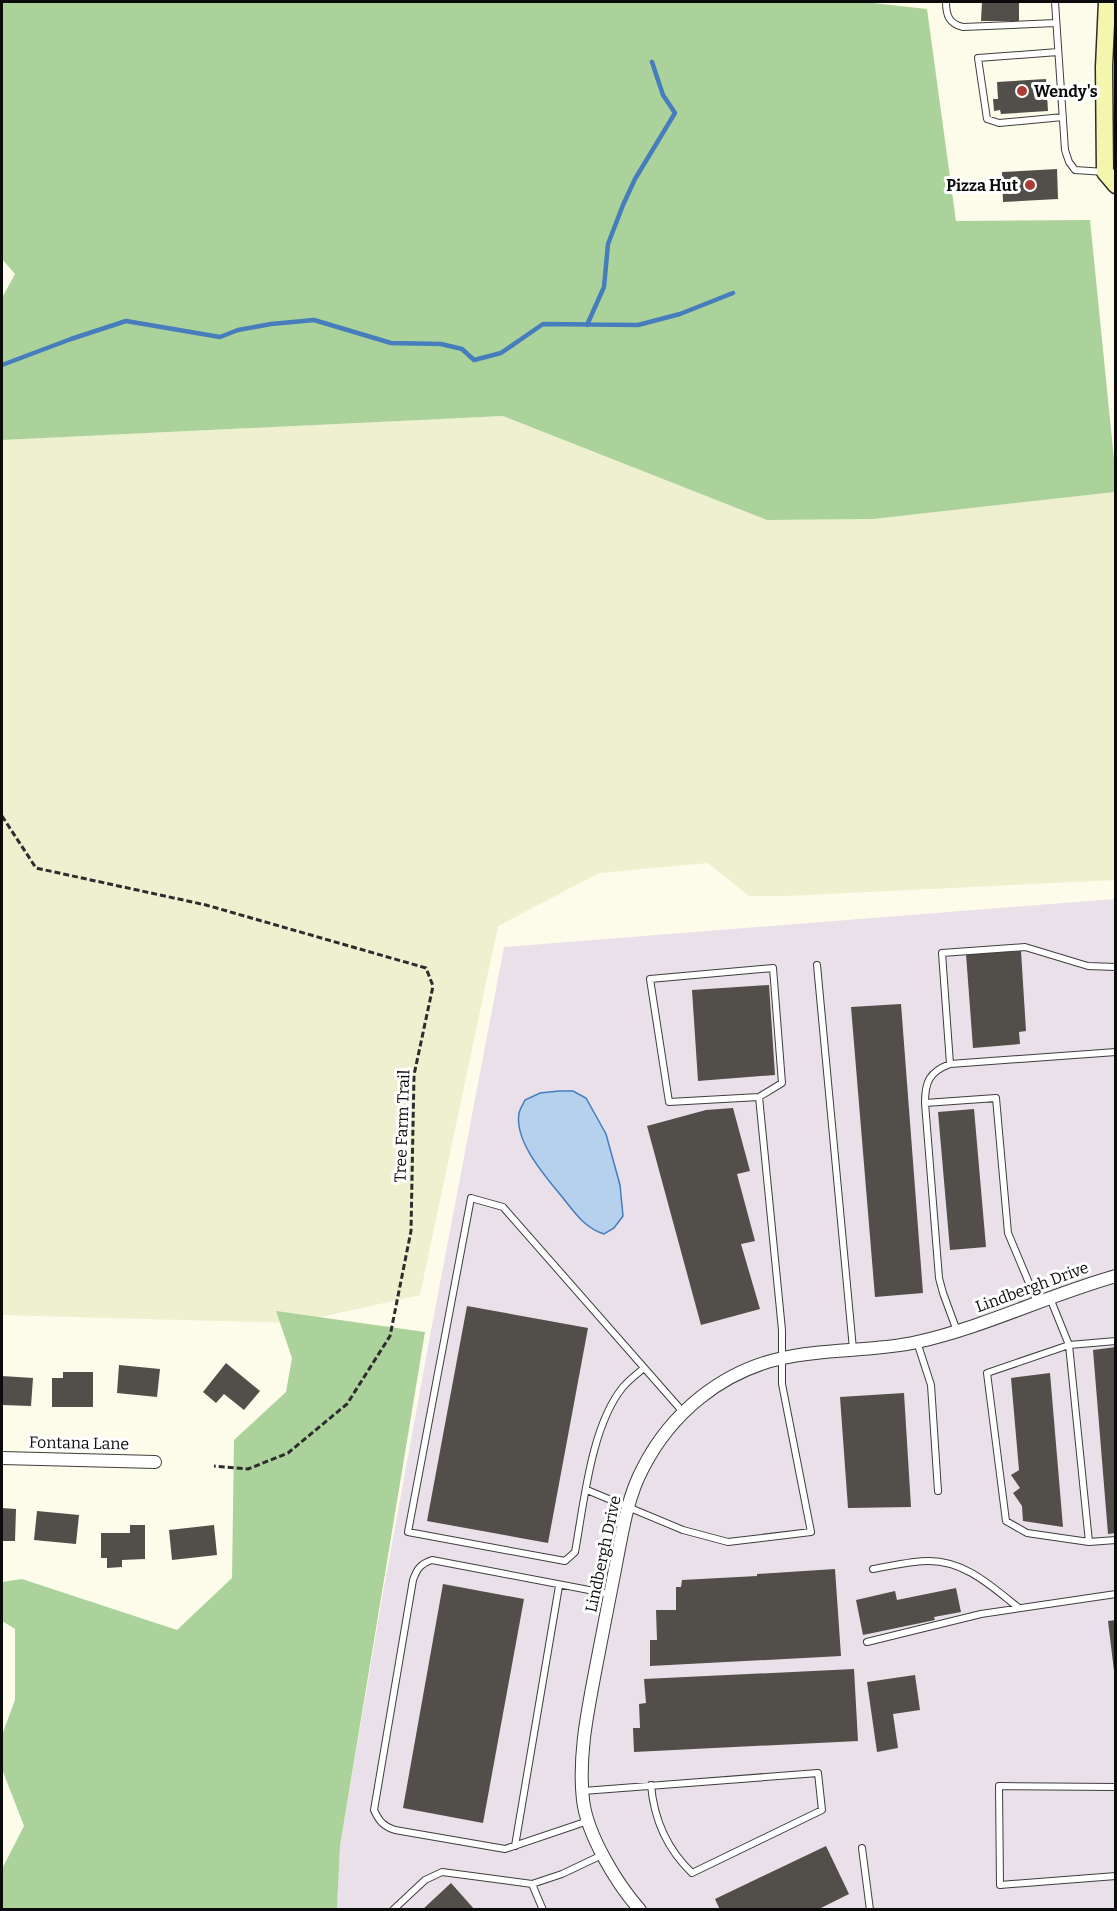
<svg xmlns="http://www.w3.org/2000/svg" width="1117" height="1911" viewBox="0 0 1117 1911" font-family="Bitter,serif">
<rect width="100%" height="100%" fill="#fdfceb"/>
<path fill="#e9e0e9" d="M1115 899V1909L337 1910 340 1846 383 1593 430 1336 504 947Z"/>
<path fill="#eef0cf" d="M503 416 767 520 873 519 1115 492V880L786 896H749L708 863 599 873 498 926 420 1295 294 1323 2 1315V440Z"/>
<path fill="#acd29b" d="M2 2H864L927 9 956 221 1090 220 1115 469V492L873 519 767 520 503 416 2 440V298L15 274 2 259Z
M276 1311 425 1332 340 1846 337 1909H2V1869L24 1826 2 1769V1735L15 1700V1629L2 1621V1582L22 1579 177 1630 232 1578 234 1440 286 1392 292 1358Z"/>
<path fill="#b6d1ee" stroke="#457dbd" stroke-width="1.5" d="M559 1091H573L586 1098 606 1134 620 1185 623 1216 614 1228 604 1234C585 1228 575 1213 563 1198 546 1177 514 1142 519 1113 520 1109 523 1104 525 1100L540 1093Z"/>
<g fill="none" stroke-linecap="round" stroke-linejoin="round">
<path stroke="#457dbd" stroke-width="4.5" d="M587 325 604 287 608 244 623 205 635 179 675 113 663 95 652 62
M2 365 71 339 126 321 220 337 238 330 271 324 314 320 391 343 441 344 462 349 474 360 501 353 543 324 638 325 680 314 733 293"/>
</g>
<path fill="#524e49" d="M982 2H1019V21H981Z
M1046 79 1048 111 1001 114 1000 110 994 111 993 99H998L997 82Z
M1057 169 1058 199 1003 202 1002 172Z
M1021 951 1026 1031 1019 1032 1020 1044 973 1048 966 954Z
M769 985 775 1075 698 1081 692 990Z
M901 1004 923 1293 875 1297 851 1007Z
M733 1108 750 1171 737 1174 755 1241 741 1244 760 1309 701 1325 647 1126 706 1110Z
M974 1109 986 1247 950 1250 938 1112Z
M467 1306 588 1328 548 1543 427 1521Z
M1116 1347V1533L1108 1534 1093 1350Z
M226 1363 260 1391 244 1410 224 1394 216 1403 203 1392Z
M119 1365 160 1369 157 1397 117 1393Z
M63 1372H93V1407H52V1378H63Z
M1050 1373 1063 1527 1023 1521 1022 1506 1013 1493 1020 1488 1011 1475 1019 1470 1011 1378Z
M2 1376 33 1378 31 1406 2 1405Z
M904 1393 911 1507 848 1508 840 1397Z
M2 1508 16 1509 15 1541H2Z
M37 1511 79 1515 76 1544 34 1540Z
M130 1525H145V1559L122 1560V1567L107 1568V1558H101V1533H130Z
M214 1525 217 1555 172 1560 169 1530Z
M835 1569 841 1656 650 1666V1640H657L656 1610H676V1587H681L682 1580 757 1576V1574Z
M443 1584 524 1599 483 1823 403 1808Z
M956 1588 961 1612 934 1617 935 1620 863 1635 856 1600 895 1591 897 1600Z
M1116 1620V1671H1114L1108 1621Z
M854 1669 858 1741 634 1752 633 1728H640L639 1704 646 1703 644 1679Z
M915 1675 920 1710 893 1714 898 1748 877 1752 867 1682Z
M826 1846 849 1894 817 1910H720L715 1899Z
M451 1883 475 1910H422Z"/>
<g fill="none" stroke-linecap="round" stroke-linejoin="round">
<defs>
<path id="service" d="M946 2C946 15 949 24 963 27L1056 23
M1055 2 1065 150 1069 162 1075 170 1105 172
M1058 52 978 58 987 119 999 123 1063 117
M817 965 853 1349
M950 1064 942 953 1025 947 1088 966 1116 967
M925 1103C925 1082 929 1072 950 1064L1116 1052
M1050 1298 1069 1345 1089 1542
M957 1331 943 1293 939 1278 925 1103 996 1098 1008 1233 1037 1302
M1116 1341 1069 1345 987 1373 1006 1521 1027 1533 1089 1542 1116 1540
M917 1342 931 1385 938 1491
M644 1368C637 1374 629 1380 623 1387 591 1426 584 1503 575 1552L565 1561 408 1532 471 1198 503 1207 683 1412
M587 1490 683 1530 728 1542 811 1532 782 1384V1330L759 1097 669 1102 650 979 773 968 782 1083 759 1097
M873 1569C891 1566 911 1561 929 1561 966 1561 992 1587 1019 1608
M867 1642 981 1614 1116 1594
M1116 1787 999 1786 1000 1885 1116 1876
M583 1791 818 1773 822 1810 692 1873C667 1849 654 1820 651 1785
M588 1821 505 1849 395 1830C383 1826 379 1821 374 1810L413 1580C417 1569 420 1564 432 1560L610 1594
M515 1846 559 1586
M862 1848 870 1910
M532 1884 543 1910
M393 1910 425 1880 442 1872 532 1884 562 1874 602 1855"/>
<path id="minor" d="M2 1458 155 1462
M640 1910C617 1884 587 1835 583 1800 578 1755 588 1710 596 1667 603 1631 610 1595 617 1559 623 1528 628 1496 643 1468 671 1413 722 1371 783 1358 827 1348 873 1352 917 1342 985 1327 1048 1295 1116 1276"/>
<path id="secondary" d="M1107 2 1104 67 1105 172 1116 185"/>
</defs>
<use href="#service" stroke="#3e3e3e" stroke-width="8"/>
<use href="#minor" stroke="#3e3e3e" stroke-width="14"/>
<use href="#secondary" stroke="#2d2d2d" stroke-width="19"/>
<path stroke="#2d2d2d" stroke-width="3" stroke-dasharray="6 3" stroke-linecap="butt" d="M2 816 36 868 206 905 426 968 433 986 414 1075 411 1231 390 1336 347 1404 288 1453 248 1469 214 1466"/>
<use href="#service" stroke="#fff" stroke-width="6"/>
<use href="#minor" stroke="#fff" stroke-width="12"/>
<use href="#secondary" stroke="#f4f6ae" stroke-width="16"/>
</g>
<g fill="#aa3e34" stroke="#fff" stroke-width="2">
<circle cx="1022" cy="91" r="6"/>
<circle cx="1030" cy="185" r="6"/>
</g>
<g text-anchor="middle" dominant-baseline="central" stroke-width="6" stroke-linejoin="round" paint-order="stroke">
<g font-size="16" font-weight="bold" fill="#0b0b0b" stroke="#fff" text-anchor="start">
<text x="1034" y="91">Wendy's</text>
<text x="1018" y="185" text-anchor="end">Pizza Hut</text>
</g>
<g font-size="16" fill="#0b0b0b" stroke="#fff">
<text transform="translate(402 1126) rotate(-88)">Tree Farm Trail</text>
<text transform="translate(1032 1287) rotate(-20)">Lindbergh Drive</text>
<text transform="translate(79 1443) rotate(1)">Fontana Lane</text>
<text transform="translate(603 1554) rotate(-78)">Lindbergh Drive</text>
</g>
</g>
<rect width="1117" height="1911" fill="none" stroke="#0b0b0b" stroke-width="6"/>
</svg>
